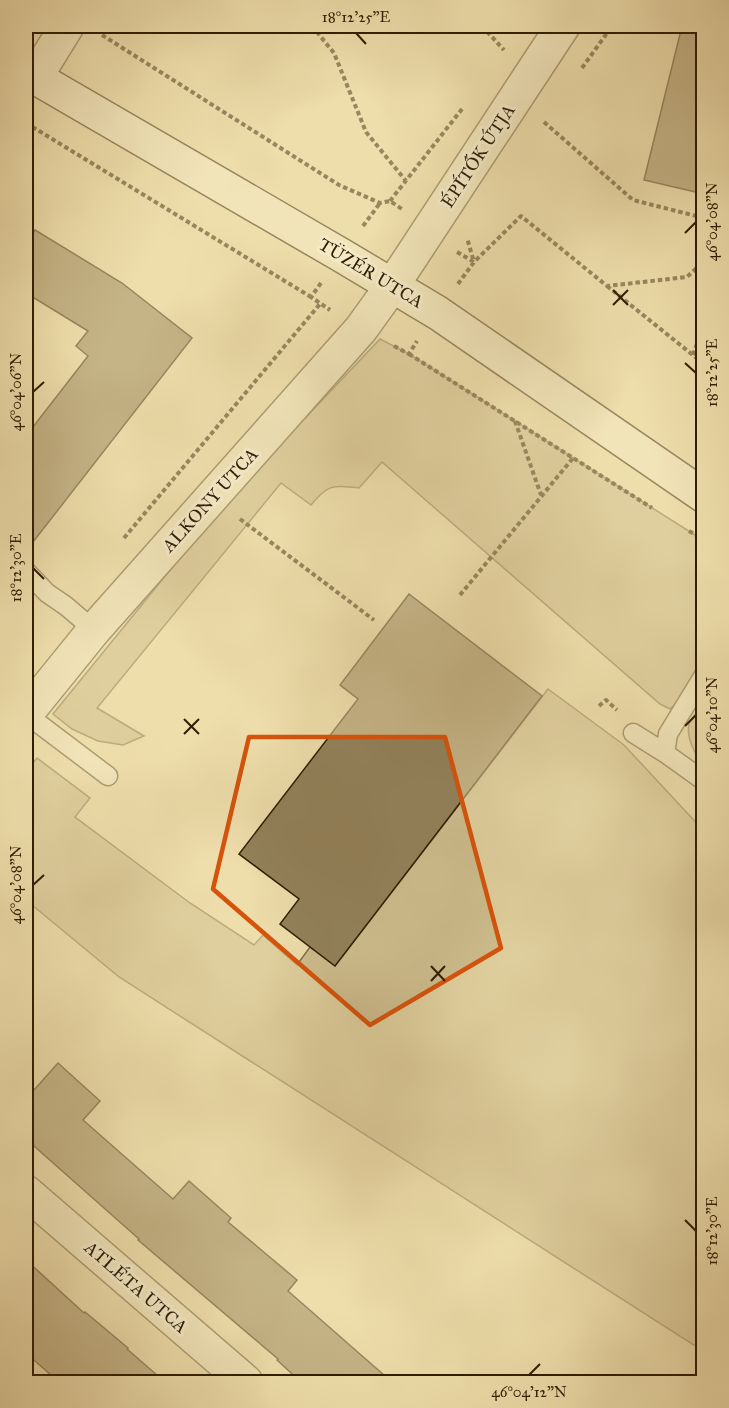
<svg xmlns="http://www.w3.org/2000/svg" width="729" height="1408" viewBox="0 0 729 1408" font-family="'IM FELL Great Primer',serif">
<rect width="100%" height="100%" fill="#eedeab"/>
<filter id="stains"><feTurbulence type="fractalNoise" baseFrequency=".00333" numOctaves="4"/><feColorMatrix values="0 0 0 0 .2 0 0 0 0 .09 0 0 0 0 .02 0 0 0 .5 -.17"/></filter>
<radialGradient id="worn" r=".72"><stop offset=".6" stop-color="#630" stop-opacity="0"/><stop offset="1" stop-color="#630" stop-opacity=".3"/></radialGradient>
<path fill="#cebd8e" stroke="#7e6d48" stroke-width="1.5" d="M380 339 409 354 703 540V666L682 698 670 709 660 704 382 462 359 488C333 485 328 484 311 505L281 483 97 708 144 736 123 745 98 741 72 729 53 714 223 505Z
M548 689 624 745 703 830V1351L119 977 26 900V772L37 758 90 798 75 817 190 903 254 945 263 935 297 965 310 947 335 966Z
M703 705V764C695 756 686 736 689 724 691 718 699 710 703 705Z"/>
<path fill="#92815a" stroke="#2f1d02" stroke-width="1.5" d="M682 26H704V194L644 180Z
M35 230 122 283 192 338 26 551V436L88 356 76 346 88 331 26 293V246Z
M409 594 542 696 335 966 280 924 299 899 239 854 358 699 340 685Z
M58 1063 100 1101 83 1120 173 1199 189 1181 231 1218 228 1222 297 1280 288 1291 393 1383H302L277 1360 278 1359 138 1240 139 1239 26 1139V1099Z
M26 1260 84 1313 85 1312 128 1348 127 1349 166 1383H60L26 1353Z"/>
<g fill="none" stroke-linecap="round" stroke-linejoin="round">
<defs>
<path id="lane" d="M26 571 47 593 66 606 94 630
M26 714 108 776
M633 733 665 753 704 781
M665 753 668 734 704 675"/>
<path id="street" d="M35 78 67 26
M26 714 94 630 361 329 392 286 563 26
M26 1192 246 1382"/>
<path id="secondary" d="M26 72 341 255 438 313 704 496"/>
</defs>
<use href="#lane" stroke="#5f4d2c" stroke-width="21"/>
<use href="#street" stroke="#5f4d2c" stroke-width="36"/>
<use href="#secondary" stroke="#2f1d02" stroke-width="36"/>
<path stroke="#2f1d02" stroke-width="4" stroke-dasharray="4.5 3" stroke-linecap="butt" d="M312 26 334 53 366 132 406 181
M482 26 504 50
M102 35 339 185 380 203 390 201 402 209
M582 68 612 26
M544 122 633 200 704 218
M26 123 311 297
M390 201 462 109
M363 226 380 203
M457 252 474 262 521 216 607 286 687 277 704 261
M321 283 311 297 330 310
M458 284 474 262 467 238
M607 286 704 364
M394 346 409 354 417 341
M409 354 652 508
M693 355 704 324
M515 421 541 495
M240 519 374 620
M689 531 704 540
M124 538 320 304
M460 595 573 458
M698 647 704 639
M599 706 606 700 617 710"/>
<use href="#lane" stroke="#f4eac8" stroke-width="18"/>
<use href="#street" stroke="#f4eac8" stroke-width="33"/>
<use href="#secondary" stroke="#f4eac8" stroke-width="33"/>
</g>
<path d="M0 0H729V1408H0ZM249 737H445L501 948 370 1025 213 889Z" fill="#eedeab" fill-opacity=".55" fill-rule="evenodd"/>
<path fill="none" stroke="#d6530b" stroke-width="4.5" stroke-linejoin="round" d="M249 737H445L501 948 370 1025 213 889Z"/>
<path fill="none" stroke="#2f1d02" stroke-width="2" d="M356 33 366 44M685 233 696 222M613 290 628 305M613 305 628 290M685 363 696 373M33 392 44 382M33 568 44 579M184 719 199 734M685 726 696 715M184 734 199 719M33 885 44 875M431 966 445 981M431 981 445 966M685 1220 696 1231M529 1375 540 1364"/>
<g text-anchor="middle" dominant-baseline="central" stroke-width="6" stroke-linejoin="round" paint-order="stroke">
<g font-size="18" fill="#2f1d02" stroke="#f4eac8">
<text transform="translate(478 156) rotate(-57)">ÉPÍTŐK ÚTJA</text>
<text transform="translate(371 273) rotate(31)">TÜZÉR UTCA</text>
<text transform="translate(210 500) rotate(-48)">ALKONY UTCA</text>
<text transform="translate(136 1287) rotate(41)">ATLÉTA UTCA</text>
</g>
</g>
<rect width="729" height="1408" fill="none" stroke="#eedeab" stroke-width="66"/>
<rect x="33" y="33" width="663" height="1342" fill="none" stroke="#2f1d02" stroke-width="2"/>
<g font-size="15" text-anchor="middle" fill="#2f1d02">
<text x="356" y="22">18°12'25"E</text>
<text transform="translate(712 222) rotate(-90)" y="5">46°04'08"N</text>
<text transform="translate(712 373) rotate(-90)" y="5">18°12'25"E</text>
<text transform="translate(16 392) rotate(-90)" y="5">46°04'06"N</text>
<text transform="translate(16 568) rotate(-90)" y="5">18°12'30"E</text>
<text transform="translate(712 715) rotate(-90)" y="5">46°04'10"N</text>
<text transform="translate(16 885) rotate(-90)" y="5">46°04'08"N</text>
<text transform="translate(712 1231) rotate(-90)" y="5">18°12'30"E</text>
<text x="529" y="1397">46°04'12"N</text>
</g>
<rect width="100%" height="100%" filter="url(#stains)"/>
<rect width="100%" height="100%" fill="url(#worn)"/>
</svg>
